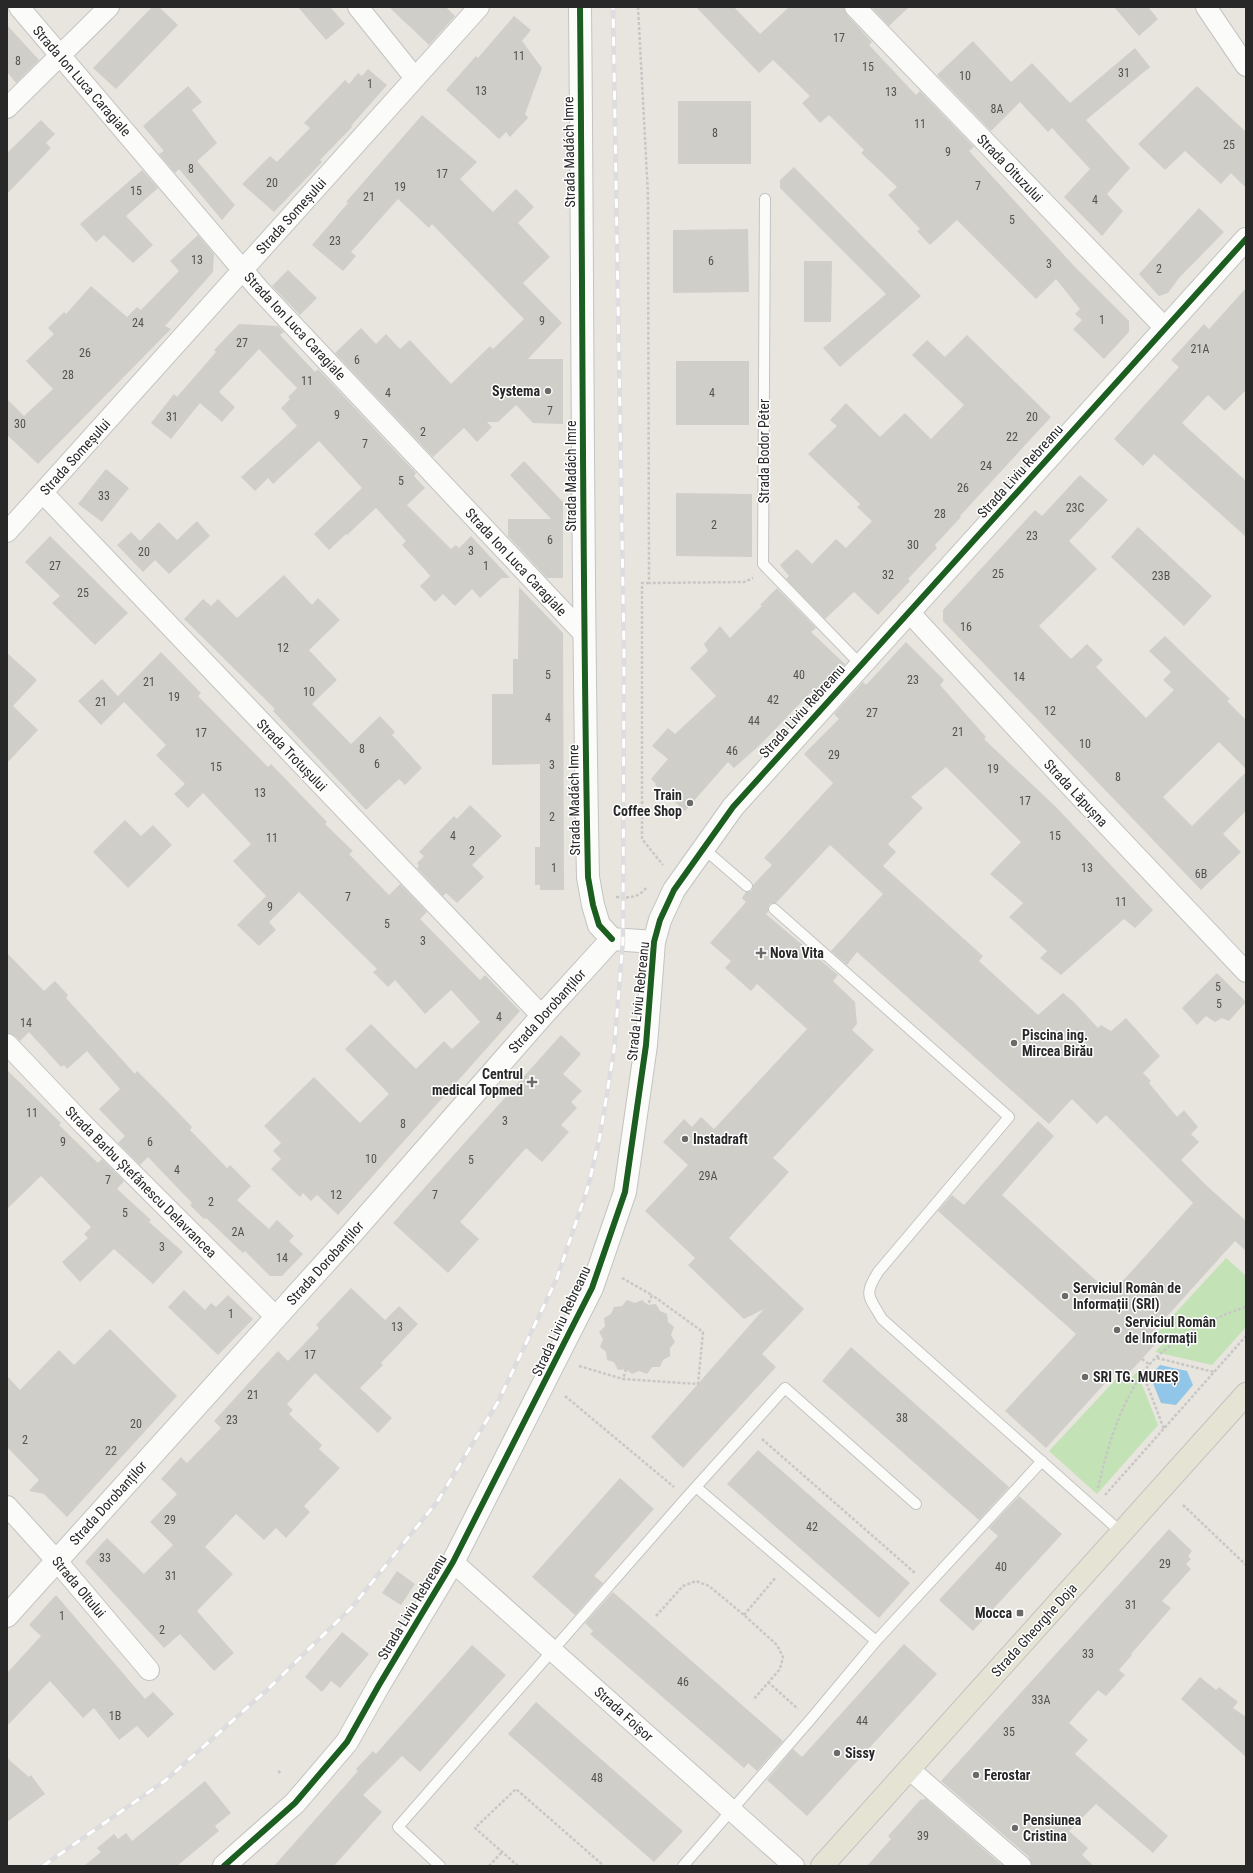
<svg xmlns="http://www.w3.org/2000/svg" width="1253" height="1873" viewBox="0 0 1253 1873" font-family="'Roboto Condensed',sans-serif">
<rect width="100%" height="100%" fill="#e7e5de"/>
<path fill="#c3e3b7" d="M1226 1258 1246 1276V1327L1212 1365 1155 1352 1166 1341 1157 1333Z
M1137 1372 1158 1425 1097 1494 1049 1451 1118 1377 1126 1383Z"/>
<path fill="#92c6e8" d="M1160 1365 1187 1371 1193 1385 1176 1405 1161 1403 1150 1376Z"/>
<path fill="#d0cec9" d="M152 7H159L178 25 116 89 93 68Z
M298 7H330L345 24 326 40Z
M389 7H446L455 16 429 45Z
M696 7H734L760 34 789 7H844L847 15 872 42 869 45 916 95 920 91 974 147 969 151 1074 266 1129 321V332L1104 359 1073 329 1082 320 1075 314 1080 309 1056 279 1036 299 957 220 930 245 917 231 920 229 888 195 897 187 861 153 864 150 829 115 820 123 802 103 810 96 773 60 759 73Z
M871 7H909L889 26Z
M1114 7H1148L1158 19 1139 36Z
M514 16 531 30 522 41 542 68 525 114 528 118 510 137 506 132 499 139 446 90 476 56 478 58Z
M7 25 39 60 16 83 7 72Z
M973 41 1011 82 1032 63 1070 103 1135 48 1150 67 1086 120 1130 168 1107 194 1123 211 1102 236 1064 197 1090 169 1052 128 1048 132 1020 102 991 131 937 75Z
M368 69 387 85 351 126 352 127 320 160 322 162 274 212 242 184 270 156 277 162 310 128 304 123 345 80 349 84 358 73 362 76Z
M188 86 202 102 192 110 217 143 197 161 235 205 222 220 179 169 175 173 159 154 164 151 143 126Z
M1197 86 1246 132V188L1231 173 1221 184 1185 151 1165 170 1138 144Z
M678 101H751V164H678Z
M422 115 477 162 460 179 493 212 516 189 534 207 518 223 550 257 523 283 562 323 528 359H563V424L533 423 516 405 498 422H487L492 427 477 442 464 428 433 457 335 353 361 328 376 344 386 334 400 349 410 340 451 384 490 346 493 349 524 319 432 224 429 228 398 199 351 252 356 256 343 271 312 245 348 203 346 202Z
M41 120 55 134 46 143 51 148 7 194V153Z
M794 167 921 296 840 367 823 348 886 294 780 188V180Z
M142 170 158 188 126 216 153 245 133 263 104 235 96 242 80 224Z
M1199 208 1224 232 1179 278 1168 293 1159 296 1139 274Z
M748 229 749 292 673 293V230Z
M198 235 214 254 213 272 165 326 171 329 38 464 7 435V399L24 416 53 389 26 361 54 334 48 328 64 312 66 314 91 286 127 317 137 307 141 310 179 271 170 261Z
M804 261H832L831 322H804Z
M288 270 317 298 300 315 272 286Z
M1246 288V390L1225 411 1208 395 1182 423 1246 481V537L1154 454 1143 466 1114 439 1179 367 1171 360 1204 324 1209 329Z
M239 324 278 326 284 332 280 335 315 372 318 369 416 473 414 476 425 488 407 505 451 549 456 545 459 548 471 536 510 578H502L480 598 472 589 455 606 443 594 435 602 420 586 430 576 427 572 402 545 406 541 376 508 347 535 346 534 329 550 314 534 362 488 319 441 273 484 268 478 255 491 241 477 297 426 281 408 290 399 288 397 297 388 259 349 219 392 235 407 222 422 200 403 171 439 151 423 174 394 177 397 216 352 214 350Z
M967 335 1051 417 960 516 961 517 935 545 937 548 908 579 910 581 878 615 854 592 825 619 786 579 789 576 780 565 797 549 812 564 836 539 846 548 872 521 857 507 860 504 808 454 837 426 830 420 846 403 880 437 905 413 931 439 964 405 912 355 927 340 945 357Z
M676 361H749V425H676Z
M524 461 563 502V578H547L508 536V519H551L510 475Z
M106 469 129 488 102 522 78 504Z
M1080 475 1108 500 1069 541 1097 569 1039 626 1071 659 1087 644 1103 660 1096 667 1146 718 1174 690 1163 680 1171 672 1149 651 1165 636 1230 699 1227 701 1246 720V769L1219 742 1163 797 1192 826 1246 772V811L1223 834 1241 852 1201 890 943 621V610L1035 510 1042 516Z
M676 493 752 494V557L676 556Z
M197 521 210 536 169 574 155 560 143 572 117 545 131 532 140 541 159 522 177 540Z
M1138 527 1212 596 1184 626 1111 557Z
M50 536 128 613 95 645 52 603 60 596 25 562Z
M284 575 312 605 318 598 340 620 309 650 337 680 312 704 351 744 380 716 395 732 392 735 422 768 405 785 399 779 366 810 273 711 275 709 184 619 203 599 211 606 218 599 237 618Z
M519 587 563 633 564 890H540V885H535V847H540V764L492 765V694H513V659H518Z
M777 588 816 628 811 632 845 664 815 697 811 692 761 744 734 768 728 762 685 811 655 785 656 784 651 779 668 759 652 746 668 728 675 734 716 696 690 668 708 651 704 644 720 626 730 638 762 606 760 605Z
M906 642 944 680 940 685 986 737 984 739 1057 808 1153 910 1135 928 1124 919 1061 975 1040 958 1047 951 1009 917 1023 903 990 874 1021 842 946 767 911 797 923 808 888 844 896 852 883 866 983 956 979 961 1038 1015 1063 993 1074 1002 1098 1028 1101 1025 1111 1031 1126 1018 1160 1056 1143 1073 1151 1081 1149 1083 1177 1117 1184 1110 1198 1127 1191 1134 1199 1142 1181 1160 1207 1186 1246 1221V1251L1235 1241 1151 1334 1158 1341 1142 1359 1126 1376 1118 1369 1046 1448 1005 1411 1076 1334 938 1211 952 1195 964 1205 1038 1121 1054 1136 1002 1195 1111 1294 1193 1203 1106 1115 1097 1124 1072 1099 1049 1124 857 952 847 965 831 951 883 894 830 845 776 903 769 904 768 912 766 914 838 975 833 981 855 1002 857 1024 852 1030 874 1050 773 1158 789 1172 729 1238 804 1309 762 1354 776 1367 683 1468 651 1437 764 1309 744 1319 688 1265 695 1258 645 1211 688 1165 663 1142 684 1119 692 1127 701 1117 714 1129 807 1029 757 984 751 991 725 968 731 961 710 943 746 902 742 898 746 892 752 891 753 885 772 865 764 858 833 783 804 754 839 719 834 714 863 682 866 685Z
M161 652 201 693 198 696 268 767 271 764 327 822 325 824 353 851 349 854 389 895 400 884 427 912 420 919 480 980 485 975 520 1011 338 1215 317 1195 311 1201 303 1193 300 1197 271 1169 281 1159 273 1151 281 1143 264 1126 314 1077 360 1123 389 1094 345 1049 371 1024 416 1069 444 1041 452 1049 480 1022 451 990 425 1014 395 980 388 987 373 972 377 969 299 892 269 922 276 930 259 946 237 925 266 896 233 861 251 844 203 793 188 808 174 794 185 784 156 755 166 745 124 702 101 725 78 701 102 679 118 696Z
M7 653 37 680 13 706 38 730 7 763Z
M470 805 502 836 472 865 484 877 457 903 446 893 443 896 417 868 419 866 417 863 424 856 419 852 454 816 457 819Z
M125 820 141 836 153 825 172 845 128 888 93 852Z
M7 953 44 991 55 981 68 995 66 998 135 1074 137 1071 170 1104 192 1127 190 1130 227 1168 230 1165 251 1186 237 1200 269 1229 277 1220 294 1236 289 1241 303 1254 282 1276H270L245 1251 243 1253 206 1218 204 1219 190 1205 192 1203 148 1157 140 1165 118 1143 125 1136 99 1109 120 1089 87 1051 67 1069 64 1065 61 1067 29 1032 20 1041 15 1036 7 1033Z
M1217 973 1246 1002 1229 1021 1222 1018 1215 1022 1206 1016 1197 1025 1182 1008Z
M561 1035 581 1054 563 1074 582 1091 571 1102 577 1108 561 1125 569 1132 542 1162 526 1148 460 1222 479 1239 448 1273 393 1223Z
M7 1070 61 1123 59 1125 98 1163 102 1159 124 1181 117 1189 151 1220 149 1222 183 1252 153 1284 114 1249 80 1282 62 1262 88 1238 84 1234 91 1227 41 1176 7 1209Z
M351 1288 385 1320 399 1306 418 1324 381 1363 383 1365 360 1388 392 1418 378 1433 315 1373 287 1404 293 1410 289 1414 322 1445 319 1449 340 1468 304 1506 310 1512 286 1538 276 1528 264 1540 236 1514 205 1547 233 1574 197 1611 234 1653 214 1671 180 1634 164 1648 85 1562 107 1538 144 1574 173 1545 150 1522 177 1494 161 1479 181 1457 187 1463 221 1428 214 1421 278 1351 288 1361 319 1328 316 1325Z
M184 1290 205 1310 211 1303 216 1307 228 1295 253 1319 218 1355 168 1307Z
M627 1300 635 1303 642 1300 648 1305 656 1304 660 1311 667 1314 668 1322 674 1327 671 1335 675 1342 670 1348V1356L663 1360 660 1367H652L647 1374 639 1371 632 1374 626 1369 618 1370 614 1362 607 1360 606 1352 600 1347 603 1339 599 1332 605 1326 604 1318 611 1314 614 1307 622 1306Z
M110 1329 177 1396 67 1517 44 1494 29 1491 39 1480 7 1447V1376L20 1390 59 1350 74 1365Z
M851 1347 1009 1487 979 1520 822 1381Z
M758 1450 910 1583 879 1618 727 1484Z
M620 1478 654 1509 594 1576 603 1583 575 1615 532 1577Z
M1019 1496 1062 1534 973 1631 939 1600 998 1536 989 1528Z
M1169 1529 1192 1551 1188 1556 1191 1559 1186 1564 1191 1569 1162 1601 1171 1608 1131 1654 1132 1655 1119 1670 1125 1675 1106 1696 1098 1690 1069 1723 1088 1740 1075 1754 1168 1836 1153 1853 1096 1804 1069 1831 1088 1848 1082 1855 1094 1866H1032L1029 1857 941 1781Z
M397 1571 415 1584 401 1605 382 1593Z
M613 1592 783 1741 757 1771 748 1763 744 1768 590 1634 593 1631 585 1623Z
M56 1595 145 1699 153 1692 174 1714 148 1738 137 1726 119 1740 94 1708 83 1718 50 1681 7 1726V1673L41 1636 29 1625Z
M342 1632 369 1654 340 1688 331 1681 322 1692 305 1677Z
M904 1644 937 1674 807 1816 767 1780 793 1749 802 1757Z
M472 1645 506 1675 420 1772 402 1756 363 1795 382 1812 334 1866H274L358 1771 356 1769 373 1751 376 1754Z
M1200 1677 1216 1690 1219 1687 1238 1702 1233 1708 1246 1717V1757L1181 1699Z
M536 1702 683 1831 654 1862 508 1734Z
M7 1758 29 1777 31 1775 45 1794 7 1822Z
M205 1781 231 1813 215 1826 219 1831 177 1866H84L101 1852 97 1848 114 1834 118 1839 126 1833 132 1841Z
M925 1798 1003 1866H867L891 1839 888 1836 921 1799 923 1800Z"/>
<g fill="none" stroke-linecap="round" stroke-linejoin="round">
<defs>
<path id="service" d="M765 199 763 564 860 664
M703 848 747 886
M774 909 1009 1117 878 1272C863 1296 869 1296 882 1319L1121 1532
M696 1487 876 1641
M440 1866 398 1827 686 1498 785 1388 916 1504
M683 1866 810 1720 876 1641 1042 1461"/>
<path id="minor" d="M19 7 258 288 583 633
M358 7 415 78
M855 7 1166 329
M1206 7 1246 66
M7 108 109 7
M43 493 542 1016
M7 532 479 7
M908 611 1072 788 1246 972
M7 1044 84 1125 276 1317
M7 1506 56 1560 149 1670
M453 1562 794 1866
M910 1770 1021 1866"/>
<path id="tertiary" d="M580 7C583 297 582 587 588 877L593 905 599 925 612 939
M612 939 654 942
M7 1616 354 1231 542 1016 612 939
M224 1866 295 1803 347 1742 379 1685 453 1562 592 1288 625 1192 646 1045 654 942 660 920 674 890 733 807 1246 239"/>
<path id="primary" d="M822 1866 1246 1394"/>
</defs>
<use href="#service" stroke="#c4c3c3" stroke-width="12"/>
<use href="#minor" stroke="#c4c3c3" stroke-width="22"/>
<use href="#tertiary" stroke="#c4c3c3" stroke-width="24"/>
<use href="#primary" stroke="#c3c2c0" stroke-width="24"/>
<path stroke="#c8c7c6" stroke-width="2.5" stroke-dasharray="3 2" stroke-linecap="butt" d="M638 7 648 195 649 583 744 582 753 578
M649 583H642V839L663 865
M616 897C630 898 638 898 647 887
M622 1278 652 1295 648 1305
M1157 1358 1214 1372
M1142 1359 1150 1365
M579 1366 623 1379
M626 1369 623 1379 698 1384 703 1332 652 1295
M1143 1374 1164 1429
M565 1396 674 1487
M762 1439 915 1573
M1098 1488C1107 1448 1119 1408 1142 1374 1163 1343 1211 1318 1246 1307
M1105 1495 1246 1336
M1183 1505 1246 1565
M744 1615 776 1577
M656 1616 683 1586 696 1581 709 1586 744 1615 777 1645 783 1657 780 1669 753 1700
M768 1682 798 1709
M278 1771 282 1774
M489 1866 502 1852
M518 1866 475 1828 516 1789 604 1866"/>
<use href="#service" stroke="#fbfbfa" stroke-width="10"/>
<use href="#minor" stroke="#fbfbfa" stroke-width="20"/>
<use href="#tertiary" stroke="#fbfbfa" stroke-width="22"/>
<use href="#primary" stroke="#e5e3d3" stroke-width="22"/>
<defs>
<path id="rail" d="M43 1866 166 1780 267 1690 352 1607 437 1502 498 1402 557 1278 588 1187 600 1136 614 1050 623 940 624 651 613 7"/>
</defs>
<use href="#rail" stroke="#dddcde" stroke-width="4.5"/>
<use href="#rail" stroke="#fff" stroke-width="3" stroke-dasharray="9" stroke-linecap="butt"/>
<defs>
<path id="cycleway" d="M580 7C583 297 582 587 588 877L593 905 599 925 612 939
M224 1866 295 1803 347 1742 379 1685 453 1562 592 1288 625 1192 646 1045 654 942 660 920 674 890 733 807 1246 239"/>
</defs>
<use href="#cycleway" stroke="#fff" stroke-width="8"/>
<use href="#cycleway" stroke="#1b5e20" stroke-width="6"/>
</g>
<g fill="#6b6a68" stroke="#fff" stroke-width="1.5">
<circle cx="548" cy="391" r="4"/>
<circle cx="690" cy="803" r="4"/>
<path d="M759 947h4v4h4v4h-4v4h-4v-4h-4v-4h4z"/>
<circle cx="1014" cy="1043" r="4"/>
<path d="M530 1076h4v4h4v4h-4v4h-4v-4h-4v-4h4z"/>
<circle cx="685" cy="1139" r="4"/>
<circle cx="1065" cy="1296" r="4"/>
<circle cx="1117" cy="1330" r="4"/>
<circle cx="1085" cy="1377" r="4"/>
<rect x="1016" y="1609" width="8" height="8" rx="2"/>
<circle cx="837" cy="1753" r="4"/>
<circle cx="976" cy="1775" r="4"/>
<circle cx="1015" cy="1828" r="4"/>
</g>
<g text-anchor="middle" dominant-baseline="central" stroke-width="3" stroke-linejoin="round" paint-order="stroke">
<g font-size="12" fill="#535251">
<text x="839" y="38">17</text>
<text x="519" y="56">11</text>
<text x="18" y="61">8</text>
<text x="868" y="67">15</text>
<text x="1124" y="73">31</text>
<text x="965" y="76">10</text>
<text x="370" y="84">1</text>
<text x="481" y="91">13</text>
<text x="891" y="92">13</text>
<text x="997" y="109">8A</text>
<text x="920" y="124">11</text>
<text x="715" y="133">8</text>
<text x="1229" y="145">25</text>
<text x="948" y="152">9</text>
<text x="191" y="169">8</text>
<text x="442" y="174">17</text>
<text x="272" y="183">20</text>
<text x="978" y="186">7</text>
<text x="400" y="187">19</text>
<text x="136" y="191">15</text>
<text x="369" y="197">21</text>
<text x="1095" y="200">4</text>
<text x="1012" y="220">5</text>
<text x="335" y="241">23</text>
<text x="197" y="260">13</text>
<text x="711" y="261">6</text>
<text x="1049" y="264">3</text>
<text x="1159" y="269">2</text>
<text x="1102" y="320">1</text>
<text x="542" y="321">9</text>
<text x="138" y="323">24</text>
<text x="242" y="343">27</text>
<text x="1200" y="349">21A</text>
<text x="85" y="353">26</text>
<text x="357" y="360">6</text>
<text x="68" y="375">28</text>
<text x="307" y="381">11</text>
<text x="388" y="393">4</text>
<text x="712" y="393">4</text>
<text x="550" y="411">7</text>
<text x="337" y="415">9</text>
<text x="172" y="417">31</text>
<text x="1032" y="417">20</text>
<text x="20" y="424">30</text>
<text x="423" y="432">2</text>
<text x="1012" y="437">22</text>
<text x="365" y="444">7</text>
<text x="986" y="466">24</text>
<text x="401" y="481">5</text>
<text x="963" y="488">26</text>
<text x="104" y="496">33</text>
<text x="1075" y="508">23C</text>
<text x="940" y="514">28</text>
<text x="714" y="525">2</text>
<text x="1032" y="536">23</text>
<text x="550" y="540">6</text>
<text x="913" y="545">30</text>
<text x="471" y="551">3</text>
<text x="144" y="552">20</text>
<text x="55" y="566">27</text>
<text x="486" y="566">1</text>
<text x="998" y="574">25</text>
<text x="888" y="575">32</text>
<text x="1161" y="576">23B</text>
<text x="83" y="593">25</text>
<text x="966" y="627">16</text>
<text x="283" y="648">12</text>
<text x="548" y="675">5</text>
<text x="799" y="675">40</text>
<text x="1019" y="677">14</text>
<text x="913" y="680">23</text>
<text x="149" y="682">21</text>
<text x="309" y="692">10</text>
<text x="174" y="697">19</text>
<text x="773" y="700">42</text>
<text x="101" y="702">21</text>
<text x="1050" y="711">12</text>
<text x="872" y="713">27</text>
<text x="548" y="718">4</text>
<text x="754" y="721">44</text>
<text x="958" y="732">21</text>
<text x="201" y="733">17</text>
<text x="1085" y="744">10</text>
<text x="362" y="749">8</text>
<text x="732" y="751">46</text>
<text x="834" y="755">29</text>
<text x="377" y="764">6</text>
<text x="552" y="765">3</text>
<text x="216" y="767">15</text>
<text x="993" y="769">19</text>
<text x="1118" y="777">8</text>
<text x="260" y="793">13</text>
<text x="1025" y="801">17</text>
<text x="552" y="817">2</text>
<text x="453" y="836">4</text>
<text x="1055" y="836">15</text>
<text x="272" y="838">11</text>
<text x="472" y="851">2</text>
<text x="554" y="868">1</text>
<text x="1087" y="868">13</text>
<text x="1201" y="874">6B</text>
<text x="348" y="897">7</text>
<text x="1121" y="902">11</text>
<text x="270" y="907">9</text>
<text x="387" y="924">5</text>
<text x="423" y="941">3</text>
<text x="1218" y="987">5</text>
<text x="1219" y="1004">5</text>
<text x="499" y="1017">4</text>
<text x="26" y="1023">14</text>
<text x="32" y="1113">11</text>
<text x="505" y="1121">3</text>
<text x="403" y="1124">8</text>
<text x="63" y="1142">9</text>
<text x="150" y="1142">6</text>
<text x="371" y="1159">10</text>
<text x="471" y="1160">5</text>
<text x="177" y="1170">4</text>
<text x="708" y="1176">29A</text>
<text x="108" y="1180">7</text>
<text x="336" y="1195">12</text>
<text x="435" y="1195">7</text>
<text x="211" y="1202">2</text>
<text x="125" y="1213">5</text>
<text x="238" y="1232">2A</text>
<text x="162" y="1247">3</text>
<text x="282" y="1258">14</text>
<text x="231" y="1314">1</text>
<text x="397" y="1327">13</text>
<text x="310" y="1355">17</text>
<text x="253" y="1395">21</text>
<text x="902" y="1418">38</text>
<text x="232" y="1420">23</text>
<text x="136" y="1424">20</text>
<text x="25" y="1440">2</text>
<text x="111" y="1451">22</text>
<text x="170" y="1520">29</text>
<text x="812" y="1527">42</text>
<text x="105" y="1558">33</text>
<text x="1165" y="1564">29</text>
<text x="1001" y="1567">40</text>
<text x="171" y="1576">31</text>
<text x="1131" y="1605">31</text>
<text x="62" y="1616">1</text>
<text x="162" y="1630">2</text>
<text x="1088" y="1654">33</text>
<text x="683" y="1682">46</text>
<text x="1041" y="1700">33A</text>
<text x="115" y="1716">1B</text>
<text x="862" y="1721">44</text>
<text x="1009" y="1732">35</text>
<text x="597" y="1778">48</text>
<text x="923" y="1836">39</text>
</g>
<g font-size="14" fill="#282828" stroke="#fff">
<text transform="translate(82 81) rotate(49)">Strada Ion Luca Caragiale</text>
<text transform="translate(569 152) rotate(-91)">Strada Madách Imre</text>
<text transform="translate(1010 168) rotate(46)">Strada Oituzului</text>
<text transform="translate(291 216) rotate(-48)">Strada Someșului</text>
<text transform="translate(295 326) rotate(47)">Strada Ion Luca Caragiale</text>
<text transform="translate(764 451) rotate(-90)">Strada Bodor Péter</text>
<text transform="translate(75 457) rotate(-48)">Strada Someșului</text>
<text transform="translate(1020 471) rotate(-48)">Strada Liviu Rebreanu</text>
<text transform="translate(571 476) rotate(-90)">Strada Madách Imre</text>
<text transform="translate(516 562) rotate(47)">Strada Ion Luca Caragiale</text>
<text transform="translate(802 711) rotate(-48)">Strada Liviu Rebreanu</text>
<text transform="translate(292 755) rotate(46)">Strada Trotușului</text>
<text transform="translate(1076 793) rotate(47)">Strada Lăpușna</text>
<text transform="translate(574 800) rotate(-91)">Strada Madách Imre</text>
<text transform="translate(638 1001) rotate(-84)">Strada Liviu Rebreanu</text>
<text transform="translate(547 1011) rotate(-48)">Strada Dorobanților</text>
<text transform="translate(141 1182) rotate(45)">Strada Barbu Ștefănescu Delavrancea</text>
<text transform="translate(325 1263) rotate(-48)">Strada Dorobanților</text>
<text transform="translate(561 1321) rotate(-65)">Strada Liviu Rebreanu</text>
<text transform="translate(108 1503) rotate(-48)">Strada Dorobanților</text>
<text transform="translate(79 1587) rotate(50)">Strada Oltului</text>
<text transform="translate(412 1607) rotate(-59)">Strada Liviu Rebreanu</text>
<text transform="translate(1034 1630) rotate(-48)">Strada Gheorghe Doja</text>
<text transform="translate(624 1714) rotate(42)">Strada Foișor</text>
</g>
<g font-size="14" font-weight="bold" fill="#282828" stroke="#fff" text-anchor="start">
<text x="540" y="391" text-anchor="end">Systema</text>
<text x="682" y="795" text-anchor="end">Train<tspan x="682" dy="16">Coffee Shop</tspan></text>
<text x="770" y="953">Nova Vita</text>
<text x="1022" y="1035">Piscina ing.<tspan x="1022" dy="16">Mircea Birău</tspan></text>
<text x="523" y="1074" text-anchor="end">Centrul<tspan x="523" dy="16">medical Topmed</tspan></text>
<text x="693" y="1139">Instadraft</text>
<text x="1073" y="1288">Serviciul Român de<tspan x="1073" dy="16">Informații (SRI)</tspan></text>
<text x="1125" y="1322">Serviciul Român<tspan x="1125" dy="16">de Informații</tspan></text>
<text x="1093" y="1377">SRI TG. MUREȘ</text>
<text x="1012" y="1613" text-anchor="end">Mocca</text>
<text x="845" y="1753">Sissy</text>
<text x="984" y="1775">Ferostar</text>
<text x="1023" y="1820">Pensiunea<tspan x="1023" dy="16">Cristina</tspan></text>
</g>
</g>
<rect width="1253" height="1873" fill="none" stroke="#282828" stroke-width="16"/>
</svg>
